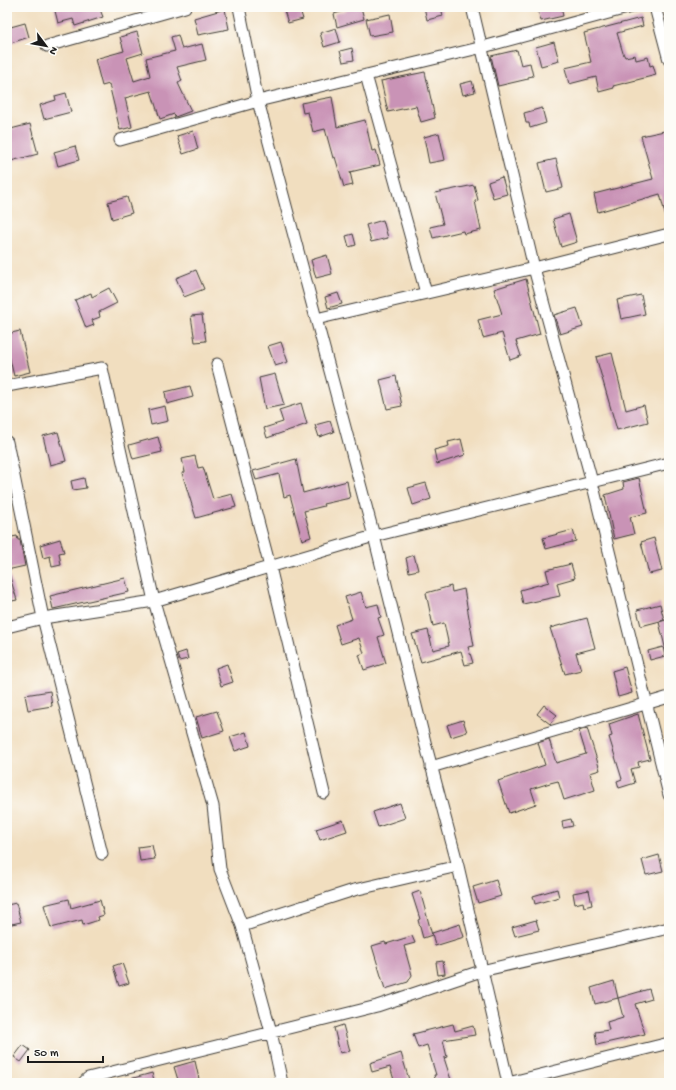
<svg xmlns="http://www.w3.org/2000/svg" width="676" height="1090" viewBox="0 0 676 1090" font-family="'Gochi Hand',sans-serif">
<rect width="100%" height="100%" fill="#fdfcf7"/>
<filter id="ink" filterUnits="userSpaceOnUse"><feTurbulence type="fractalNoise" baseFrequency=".025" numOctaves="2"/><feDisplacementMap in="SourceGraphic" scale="8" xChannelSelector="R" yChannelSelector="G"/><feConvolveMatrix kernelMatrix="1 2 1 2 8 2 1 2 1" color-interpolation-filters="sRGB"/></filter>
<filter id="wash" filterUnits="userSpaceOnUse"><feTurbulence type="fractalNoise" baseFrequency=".012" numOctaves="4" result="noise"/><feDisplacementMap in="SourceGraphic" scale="16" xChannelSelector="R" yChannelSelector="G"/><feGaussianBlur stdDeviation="0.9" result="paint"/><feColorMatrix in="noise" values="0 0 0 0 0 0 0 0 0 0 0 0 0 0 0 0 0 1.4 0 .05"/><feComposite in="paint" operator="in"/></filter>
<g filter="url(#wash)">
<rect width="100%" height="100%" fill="#f1debf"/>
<g id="blocks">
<path fill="#c993b6" d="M54 7H99L103 17 75 26 73 19 58 23Z
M283 7H299L303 19 288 23Z
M357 7H361L364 19 337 27 334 14Z
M424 7H441L443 16 427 20Z
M537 7H561L563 16 541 21Z
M225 9 229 29 198 35 194 18Z
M390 14 393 32 370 36 366 19Z
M641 18 643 26 617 33 623 53 625 57 635 55 636 60 648 57 650 66 653 65 656 75 613 86 614 88 599 92 596 77 569 84 565 68 591 62 584 33Z
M25 23 29 37 8 44 7 28Z
M336 28 340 42 324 47 320 33Z
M137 32 143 53 127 58 134 81 150 76 146 58 175 51 171 37 178 35 182 49 202 44 206 60 177 67 182 81 178 83 191 111 175 117 174 114 160 119 151 91 125 98 132 127 120 130 109 84 102 86 95 59 124 51 120 37Z
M554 42 559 61 541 66 536 47Z
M352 48 354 60 343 62 340 51Z
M517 50 521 65 530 63 533 76 528 77V79L498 86 491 56Z
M425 72 435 118 421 122 416 106 388 112 381 81Z
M472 81 475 92 463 95 460 84Z
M66 93 71 112 44 119 40 105 56 100 55 96Z
M332 97 337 127 365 120 372 151 376 150 380 165 350 172 353 185 344 187 335 157 333 158 325 129 313 132 308 112 303 113 301 103Z
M542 108 546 123 530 128 529 123H526L524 113Z
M30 124 38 154 7 162V130Z
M669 130V217L666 218 660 194 598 212 594 194 653 179 641 136Z
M193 131 198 149 183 154 177 136Z
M439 133 445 160 429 163 424 137Z
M75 146 79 160 58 166 54 152Z
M556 159 563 188 546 192 539 163Z
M502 177 507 194 493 198 488 182Z
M474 185 478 200 475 201 481 230 464 234 463 231 433 238 430 227 443 224 435 193Z
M127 197 132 213 112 219 108 202Z
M569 214 577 242 561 247 553 219Z
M383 220 388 238 371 242 366 225Z
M353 234 356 245 349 247 346 236Z
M327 255 332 274 316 278 311 260Z
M196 270 204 289 184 297 176 278Z
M526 279 540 334 516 341 521 356 510 360 502 333 483 338 478 320 502 314 494 289Z
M109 288 117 303 99 312 100 317 92 320 94 325 86 328 75 300 91 293 92 297Z
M338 293 342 304 328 308 325 297Z
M641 295 645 314 621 319 617 300Z
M577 308 583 327 560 334 554 315Z
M202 315 206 341 195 342 191 316Z
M20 331 30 372 14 376 7 347V334Z
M281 342 288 362 275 366 268 346Z
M612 353 626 410 644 405 648 422 617 430 596 357Z
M275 374 284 405 265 409 259 378Z
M396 376 402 406 387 409 380 380Z
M190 386 193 397 167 404 165 392Z
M301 403 307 424 267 438 264 428 283 422 279 410Z
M165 406 168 421 151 425 148 410Z
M330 421 334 432 319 437 315 425Z
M58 432 66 461 50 465 43 436Z
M158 437 162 452 133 459 129 445Z
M461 439 465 455 437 464 434 450 449 446 448 442Z
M195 456 198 468 203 467 213 499 232 494 236 507 196 518 182 473 185 472 182 459Z
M296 459 303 493 347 481 350 498 323 504 324 506 304 511 311 537 302 540 290 495 284 497 279 474 256 480 253 471Z
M84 478 86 488 73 490 71 481Z
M639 478 647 513 630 517 634 534 614 539 605 495 624 489 623 482Z
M426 483 431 499 413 505 408 488Z
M573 530 576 541 546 549 543 538Z
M17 536 18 540H20L25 566 7 570V538Z
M654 538 662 571 649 574 641 542Z
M60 539 64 552 59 553 61 565 52 567 50 556 43 558 40 545Z
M414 555 418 570 409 572 406 558Z
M571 564 575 578 557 583 560 596 523 604 520 590 549 582 546 570Z
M7 574H9L17 600 7 602Z
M125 578 129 592 53 609 50 596Z
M451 586 452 592 464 589 474 646 468 647 473 663 465 665 461 651 421 662 412 634 428 630 433 650 449 646 444 623 433 626 426 593Z
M361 592 366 607 378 604 381 617 378 618 384 635 378 637 386 663 364 670 359 655 364 653 359 638 341 644 335 625 352 619 345 597Z
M660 604 664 620 641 626 637 610Z
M587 618 595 648 576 653 581 670 565 674 550 628Z
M669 619V651H666L659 622Z
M663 647 665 656 650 660 648 651Z
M186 651 188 659 179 661 177 654Z
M227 664 233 682 221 686 216 668Z
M625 667 632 693 618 697 612 671Z
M50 691 52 706 28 710 25 695Z
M544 705 557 715 550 724 537 714Z
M217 711 224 731 202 738 196 717Z
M638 714 650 759 638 762 639 767 631 769 635 783 619 788 617 781 622 779 609 737 612 736 609 724Z
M463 720 467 732 451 737 447 725Z
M587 728 600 770 590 773 595 790 564 800 558 781 550 783 531 789 536 804 509 813 498 781 545 765 538 743 549 739 556 763 586 754 579 731Z
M246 732 250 746 235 751 230 737Z
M400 803 405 818 378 827 373 812Z
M571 819 573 826 563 828 562 821Z
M343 820 347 831 320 840 316 829Z
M152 845 155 859 140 861 138 847Z
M659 855 663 871 646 875 642 860Z
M496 880 501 896 478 903 473 887Z
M557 889 559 897 535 904 533 896Z
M589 890 592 905 584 907 583 902 575 904 573 893Z
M420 891 432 935 423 938 418 920 420 919 412 894Z
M69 899 71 908 100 900 104 915 98 917 99 920 83 925 82 920 51 928 44 905Z
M16 903 21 922 7 925V905Z
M536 920 539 930 515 936 512 927Z
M460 924 464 937 435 946 432 933Z
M412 936 415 943 404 946 412 975 408 982 385 989 372 946 385 942 386 944Z
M443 961 445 974 438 975 436 962Z
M122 963 129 983 119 986 113 966Z
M614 981 618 998 595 1004 591 988Z
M649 989 652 999 635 1004 645 1034 597 1045 595 1032 609 1030 607 1022 623 1017 618 998Z
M453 1024 455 1031 473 1026 475 1035 443 1040 447 1057 444 1058 452 1083H436L434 1075H436L427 1045 418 1048 413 1034Z
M343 1025 350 1051 340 1053 334 1028Z
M23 1045 30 1050 21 1062 14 1057Z
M401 1053 410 1083H395L390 1067 372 1072 370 1063Z
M195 1061 199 1079 196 1080 197 1083H179L174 1067Z
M152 1073 155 1083H126V1080Z"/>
</g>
</g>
<g filter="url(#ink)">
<use href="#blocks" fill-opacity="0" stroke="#3c3934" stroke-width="1"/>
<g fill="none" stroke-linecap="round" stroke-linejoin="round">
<defs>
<path id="minor" d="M239 7 258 101 374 536 426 746 458 866 508 1083
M472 7 534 268 592 482 669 795
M655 7 669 60
M47 46 185 7
M366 75 426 293
M120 140 258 101 483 47 631 7
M316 319 534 268 669 234
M217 364 270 567 324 793
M7 386 102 368 154 601 213 806 220 869 242 926 271 1032 282 1083
M7 442 43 618 102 854
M7 627 43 618 154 601 374 536 669 463
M431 767 669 697
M242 926 354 890 458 866
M83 1083 88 1078 377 1006 481 971 669 928
M508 1083 669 1043"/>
</defs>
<use href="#minor" stroke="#3c3934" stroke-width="13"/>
<use href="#minor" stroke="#fff" stroke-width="11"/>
</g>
</g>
<rect width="676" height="1090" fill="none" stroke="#fdfcf7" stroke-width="24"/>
<g transform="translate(46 46) rotate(122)" stroke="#fdfcf7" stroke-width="3" paint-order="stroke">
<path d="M0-3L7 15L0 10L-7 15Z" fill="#1c1c1c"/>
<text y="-6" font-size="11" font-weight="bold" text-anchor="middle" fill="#1c1c1c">N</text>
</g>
<path d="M28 1056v6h75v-6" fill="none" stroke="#1c1c1c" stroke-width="2"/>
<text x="34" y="1056" font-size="12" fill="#1c1c1c" stroke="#fdfcf7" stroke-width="3" paint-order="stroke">50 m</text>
</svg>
